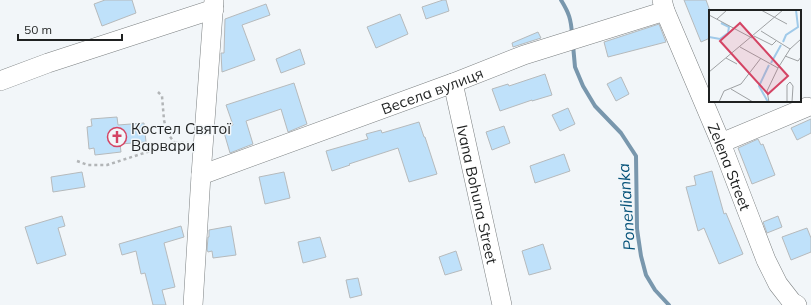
<svg xmlns="http://www.w3.org/2000/svg" width="811" height="305" viewBox="0 0 811 305" font-family="Mulish,sans-serif">
<rect width="100%" height="100%" fill="#f2f6f9"/>
<g fill="none" stroke-linecap="round" stroke-linejoin="round">
<path stroke="#7997ad" stroke-width="4" d="M561 0C569 13 571 19 572 34
M573 45 575 67 583 86 595 106 621 133 636 156 637 229 641 256 646 275 655 290 669 305"/>
</g>
<path fill="#bfe1fa" stroke="#b6babc" d="M105 0H132L136 13 102 26 94 4Z
M443 0H446L449 11 426 19 422 7Z
M684 0H706L710 11V38L701 42Z
M266 4 270 15 242 25 255 60 222 72 221 53H224L225 19Z
M400 14 408 34 376 48 367 27Z
M659 24 666 42 608 57 604 42Z
M538 32 541 38 513 47 512 43Z
M300 49 305 64 281 73 276 59Z
M545 74 552 95 532 101V100L500 111 492 89 508 84 509 86Z
M621 77 629 94 616 101 607 84Z
M294 83 307 124 288 132 281 109 246 121 253 144 230 153 223 129 233 125 226 105Z
M568 108 575 124 560 131 552 115Z
M117 117 118 125 144 123 146 142 120 144 121 152 95 155 94 148 89 149 87 127 92 126 91 119Z
M811 119V133L797 140 791 128Z
M419 122 424 137H425L437 174 409 182 398 148 349 164 350 165 332 171 326 151 368 139 366 134 381 130 382 133Z
M504 126 510 143 492 150 486 132Z
M758 139 761 145 763 144 775 175 752 184 738 148Z
M564 154 570 171 535 183 530 166Z
M712 171 724 214 726 213 743 254 719 264 704 228 698 231 686 187 696 185 694 176Z
M82 172 85 187 53 192 51 177Z
M284 172 290 198 265 204 259 177Z
M62 216 65 226 58 228 66 255 37 264 25 227Z
M778 216 782 227 767 233 763 222Z
M181 226 184 237 164 243 175 287 162 290 166 305H153L145 273 141 274 136 251 122 255 119 244Z
M231 226 236 255 213 258 212 251 208 252 207 250 208 237H209V230Z
M807 228 811 238V252L791 260 782 237Z
M320 237 326 257 303 263 298 242Z
M543 244 551 269 529 275 522 251Z
M456 251 462 270 445 275 439 257Z
M358 278 362 295 350 298 346 280Z"/>
<g fill="none" stroke-linecap="round" stroke-linejoin="round">
<defs>
<g id="minor">
<path id="s1" d="M662 0 665 11 721 143 766 260 778 284 792 302 797 305"/>
<path d="M0 81 48 63 214 9"/>
<path id="s2" d="M453 83 502 305"/>
<path d="M721 143 807 107"/>
<path id="s3" d="M201 175 453 83 524 55 665 11"/>
<path d="M193 305 201 175 214 0"/>
</g>
</defs>
<use href="#minor" stroke="#7c8082" stroke-width="20"/>
<path stroke="#b2b5b7" stroke-width="2.5" stroke-dasharray="3 3" stroke-linecap="butt" d="M158 92 162 96 164 120 167 133 175 143
M77 161 88 165H107L175 143H188"/>
<use href="#minor" stroke="#fff" stroke-width="19"/>
</g>
<defs>
<symbol id="church-ring" viewBox="-11 -11 22 22"><circle r="9.5" fill="#f2f6f9" stroke="#d44464" stroke-width="1.5"/><path d="M-1.2-6h2.4v3.5h3.3v2.4h-3.3V6h-2.4V-.1h-3.3v-2.4h3.3Z" fill="#d44464"/></symbol>
</defs>
<g fill-rule="evenodd">
<use href="#church-ring" x="106" y="126" width="22" height="22"/>
</g>
<g text-anchor="middle" dominant-baseline="central" stroke-width="3" stroke-linejoin="round" paint-order="stroke">
<g font-size="15" fill="#1f2121" stroke="#f2f6f9">
<text stroke="none"><textPath href="#s3" startOffset="246">Весела вулиця</textPath></text>
<text stroke="none"><textPath href="#s1" startOffset="180">Zelena Street</textPath></text>
<text stroke="none"><textPath href="#s2" startOffset="114">Ivana Bohuna Street</textPath></text>
</g>
<g font-size="15" fill="#1f2121" stroke="#f2f6f9" text-anchor="start">
<text x="131" y="128">Костел Святої<tspan x="131" dy="17">Варвари</tspan></text>
</g>
<g font-size="16" font-style="italic" fill="#07537a" stroke="#f2f6f9">
<text transform="translate(626 207) rotate(-94)">Ponerlianka</text>
</g>
</g>
<g transform="translate(709 10)">
<rect width="92" height="92" fill="#f2f6f9"/>
<path fill="none" stroke="#a0cae9" stroke-width="2" d="M0 27 11 29 19 23 20 17 12 13M74 32 77 25 89 17 87 0M62 53 72 35M59 92 50 76 60 55"/>
<path fill="none" stroke="#9ea1a3" stroke-width="1" d="M52 0 78 14M0 5 43 28M8 9 18 0M52 21 81 39M45 26 63 35 67 31M31 37 69 58M76 46 89 51 92 47M17 48 28 54M0 62 74 0M22 79 44 92M10 92 15 81 32 74 52 48M60 92 58 81 69 58 81 39 92 29M78 92V75L81 72 84 76 83 92"/>
<path fill="#d44464" fill-opacity="0.15" stroke="#d44464" stroke-width="2" d="M31 13 79 66 59 84 11 31Z"/>
<rect width="92" height="92" fill="none" stroke="#1f2121" stroke-width="2"/>
</g>
<path d="M18 34v6h104v-6" fill="none" stroke="#1f2121" stroke-width="2"/>
<text x="24" y="34" font-size="12" fill="#1f2121" stroke="#f2f6f9" stroke-width="3" paint-order="stroke">50 m</text>
</svg>
